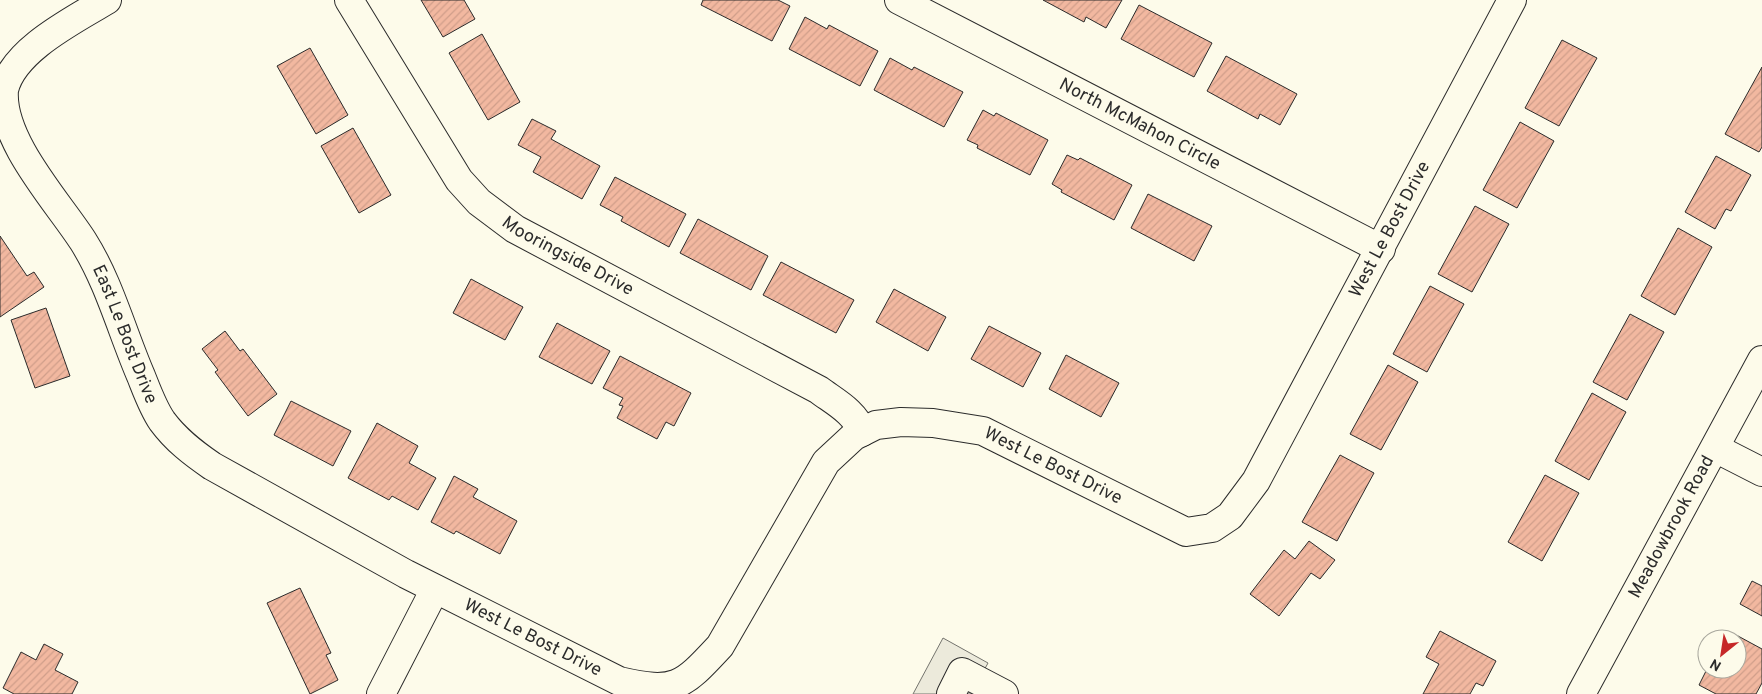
<svg xmlns="http://www.w3.org/2000/svg" width="1762" height="694" viewBox="0 0 1762 694" font-family="Overpass,sans-serif">
<defs>
<pattern id="building-hatch" width="6" height="6" patternUnits="userSpaceOnUse" patternTransform="scale(1.25)"><rect width="6" height="6" fill="#f2b8a0"/><path d="M-1 1l2-2M0 6l6-6M5 7l2-2" fill="none" stroke="#d09e8a"/></pattern>
</defs>
<rect width="100%" height="100%" fill="#fdfbea"/>
<path fill="#eceadb" stroke="#74746e" d="M943 638 988 663 971 694H913Z"/>
<path fill="url(#building-hatch)" stroke="#2b2b2b" d="M421 0H464L475 19 443 37Z
M703 0H778L790 6 772 41 701 5Z
M1043 0H1122L1106 28 1086 17 1084 22Z
M1139 5 1212 43 1194 77 1121 39Z
M805 17 827 29 829 25 878 51 860 86 789 49Z
M482 34 520 102 488 120 449 53Z
M1562 40 1597 58 1559 126 1525 108Z
M310 48 348 115 316 134 277 66Z
M1226 56 1297 94 1280 125 1260 114 1258 119 1207 91Z
M890 58 912 70 914 67 963 92 944 127 874 90Z
M1762 67V147L1759 152 1725 134Z
M983 110 994 116 996 113 1048 140 1030 175 977 148 978 145 967 140Z
M532 119 556 131 551 139 600 166 582 199 533 172 541 157 518 145Z
M1520 122 1554 141 1517 208 1483 190Z
M353 128 391 195 359 213 321 146Z
M1067 155 1078 160 1080 158 1132 185 1114 220 1061 192 1062 190 1052 184Z
M1716 156 1751 175 1731 211 1726 209 1715 229 1685 212Z
M615 177 686 214 669 247 621 221 623 217 600 205Z
M1148 194 1212 226 1194 261 1131 228Z
M1475 206 1509 224 1472 292 1438 274Z
M698 219 768 256 751 290 680 253Z
M1678 228 1712 247 1675 315 1641 296Z
M0 236 27 276 34 272 44 287 0 317Z
M781 262 854 300 836 333 763 295Z
M471 279 523 307 505 340 453 313Z
M1430 286 1464 304 1427 372 1393 354Z
M894 289 946 317 928 351 876 322Z
M46 308 70 376 35 388 11 320Z
M1630 314 1664 332 1627 400 1593 382Z
M557 323 610 351 592 384 539 357Z
M989 326 1041 353 1023 387 971 359Z
M225 331 240 351 243 349 277 394 248 416 215 372 218 370 202 349Z
M1066 355 1119 383 1101 417 1049 389Z
M620 356 691 393 674 426 666 422 657 439 617 418 623 406 619 405 623 398 603 388Z
M1388 365 1418 382 1381 450 1350 434Z
M1592 393 1626 412 1589 480 1555 461Z
M291 401 351 431 333 466 274 435Z
M377 423 418 446 409 463 436 478 418 510 392 496 389 500 348 478Z
M1340 455 1374 473 1337 541 1302 522Z
M1545 475 1579 493 1542 561 1508 542Z
M454 476 478 489 473 497 517 521 500 554 456 531 454 534 431 522Z
M1309 541 1335 560 1320 579 1311 573 1279 616 1250 594 1284 550 1295 559Z
M1752 581 1762 586V616L1740 604Z
M300 588 331 653 326 655 338 680 310 694 267 603Z
M1440 631 1496 661 1483 686 1476 683 1470 694H1423L1439 664 1426 657Z
M1738 636 1762 649V683L1756 694H1716L1699 685 1707 669H1737Z
M44 644 63 654 55 670 78 682 72 694H14L3 688 21 652 36 660Z"/>
<g fill="none" stroke-linecap="round" stroke-linejoin="round">
<defs>
<g id="minor">
<path id="s1" d="M107 0C74 20 13 50 4 90 0 140 58 202 83 241 109 282 122 332 141 376 147 391 153 408 162 421 176 440 193 453 212 466L406 574 619 681C675 694 682 687 720 646L826 462 854 436 876 425 901 422 933 423 983 431 1186 532 1212 528 1230 516 1256 481 1512 0"/>
<path id="s2" d="M349 0 459 180 479 202 515 229 819 390C835 402 855 412 862 432"/>
<path id="s3" d="M899 0 1381 249"/>
<path d="M1715 448 1762 472"/>
<path d="M381 694 435 589"/>
<path d="M951 694 962 672 1004 694"/>
<path id="s4" d="M1581 694 1762 360"/>
</g>
</defs>
<use href="#minor" stroke="#2b2b2b" stroke-width="30"/>
<use href="#minor" stroke="#fdfbea" stroke-width="28"/>
</g>
<g text-anchor="middle" dominant-baseline="central" stroke-width="4" stroke-linejoin="round" paint-order="stroke">
<g font-size="18" fill="#2b2b2b" stroke="#fdfbea">
<text stroke="none"><textPath href="#s3" startOffset="271">North McMahon Circle</textPath></text>
<text stroke="none"><textPath href="#s1" startOffset="2141">West Le Bost Drive</textPath></text>
<text stroke="none"><textPath href="#s2" startOffset="345">Mooringside Drive</textPath></text>
<text stroke="none"><textPath href="#s1" startOffset="416">East Le Bost Drive</textPath></text>
<text stroke="none"><textPath href="#s1" startOffset="1616">West Le Bost Drive</textPath></text>
<text stroke="none"><textPath href="#s4" startOffset="190">Meadowbrook Road</textPath></text>
<text stroke="none"><textPath href="#s1" startOffset="942">West Le Bost Drive</textPath></text>
</g>
</g>
<g transform="translate(1722 654) rotate(210)"><circle r="24" fill="#fdfbea" stroke="#a9a89e"/>
<path d="M0-4L9 19L0 12L-9 19Z" fill="#c62828"/>
<text y="-8" font-size="14" font-weight="bold" text-anchor="middle" fill="#2b2b2b">N</text>
</g>
</svg>
